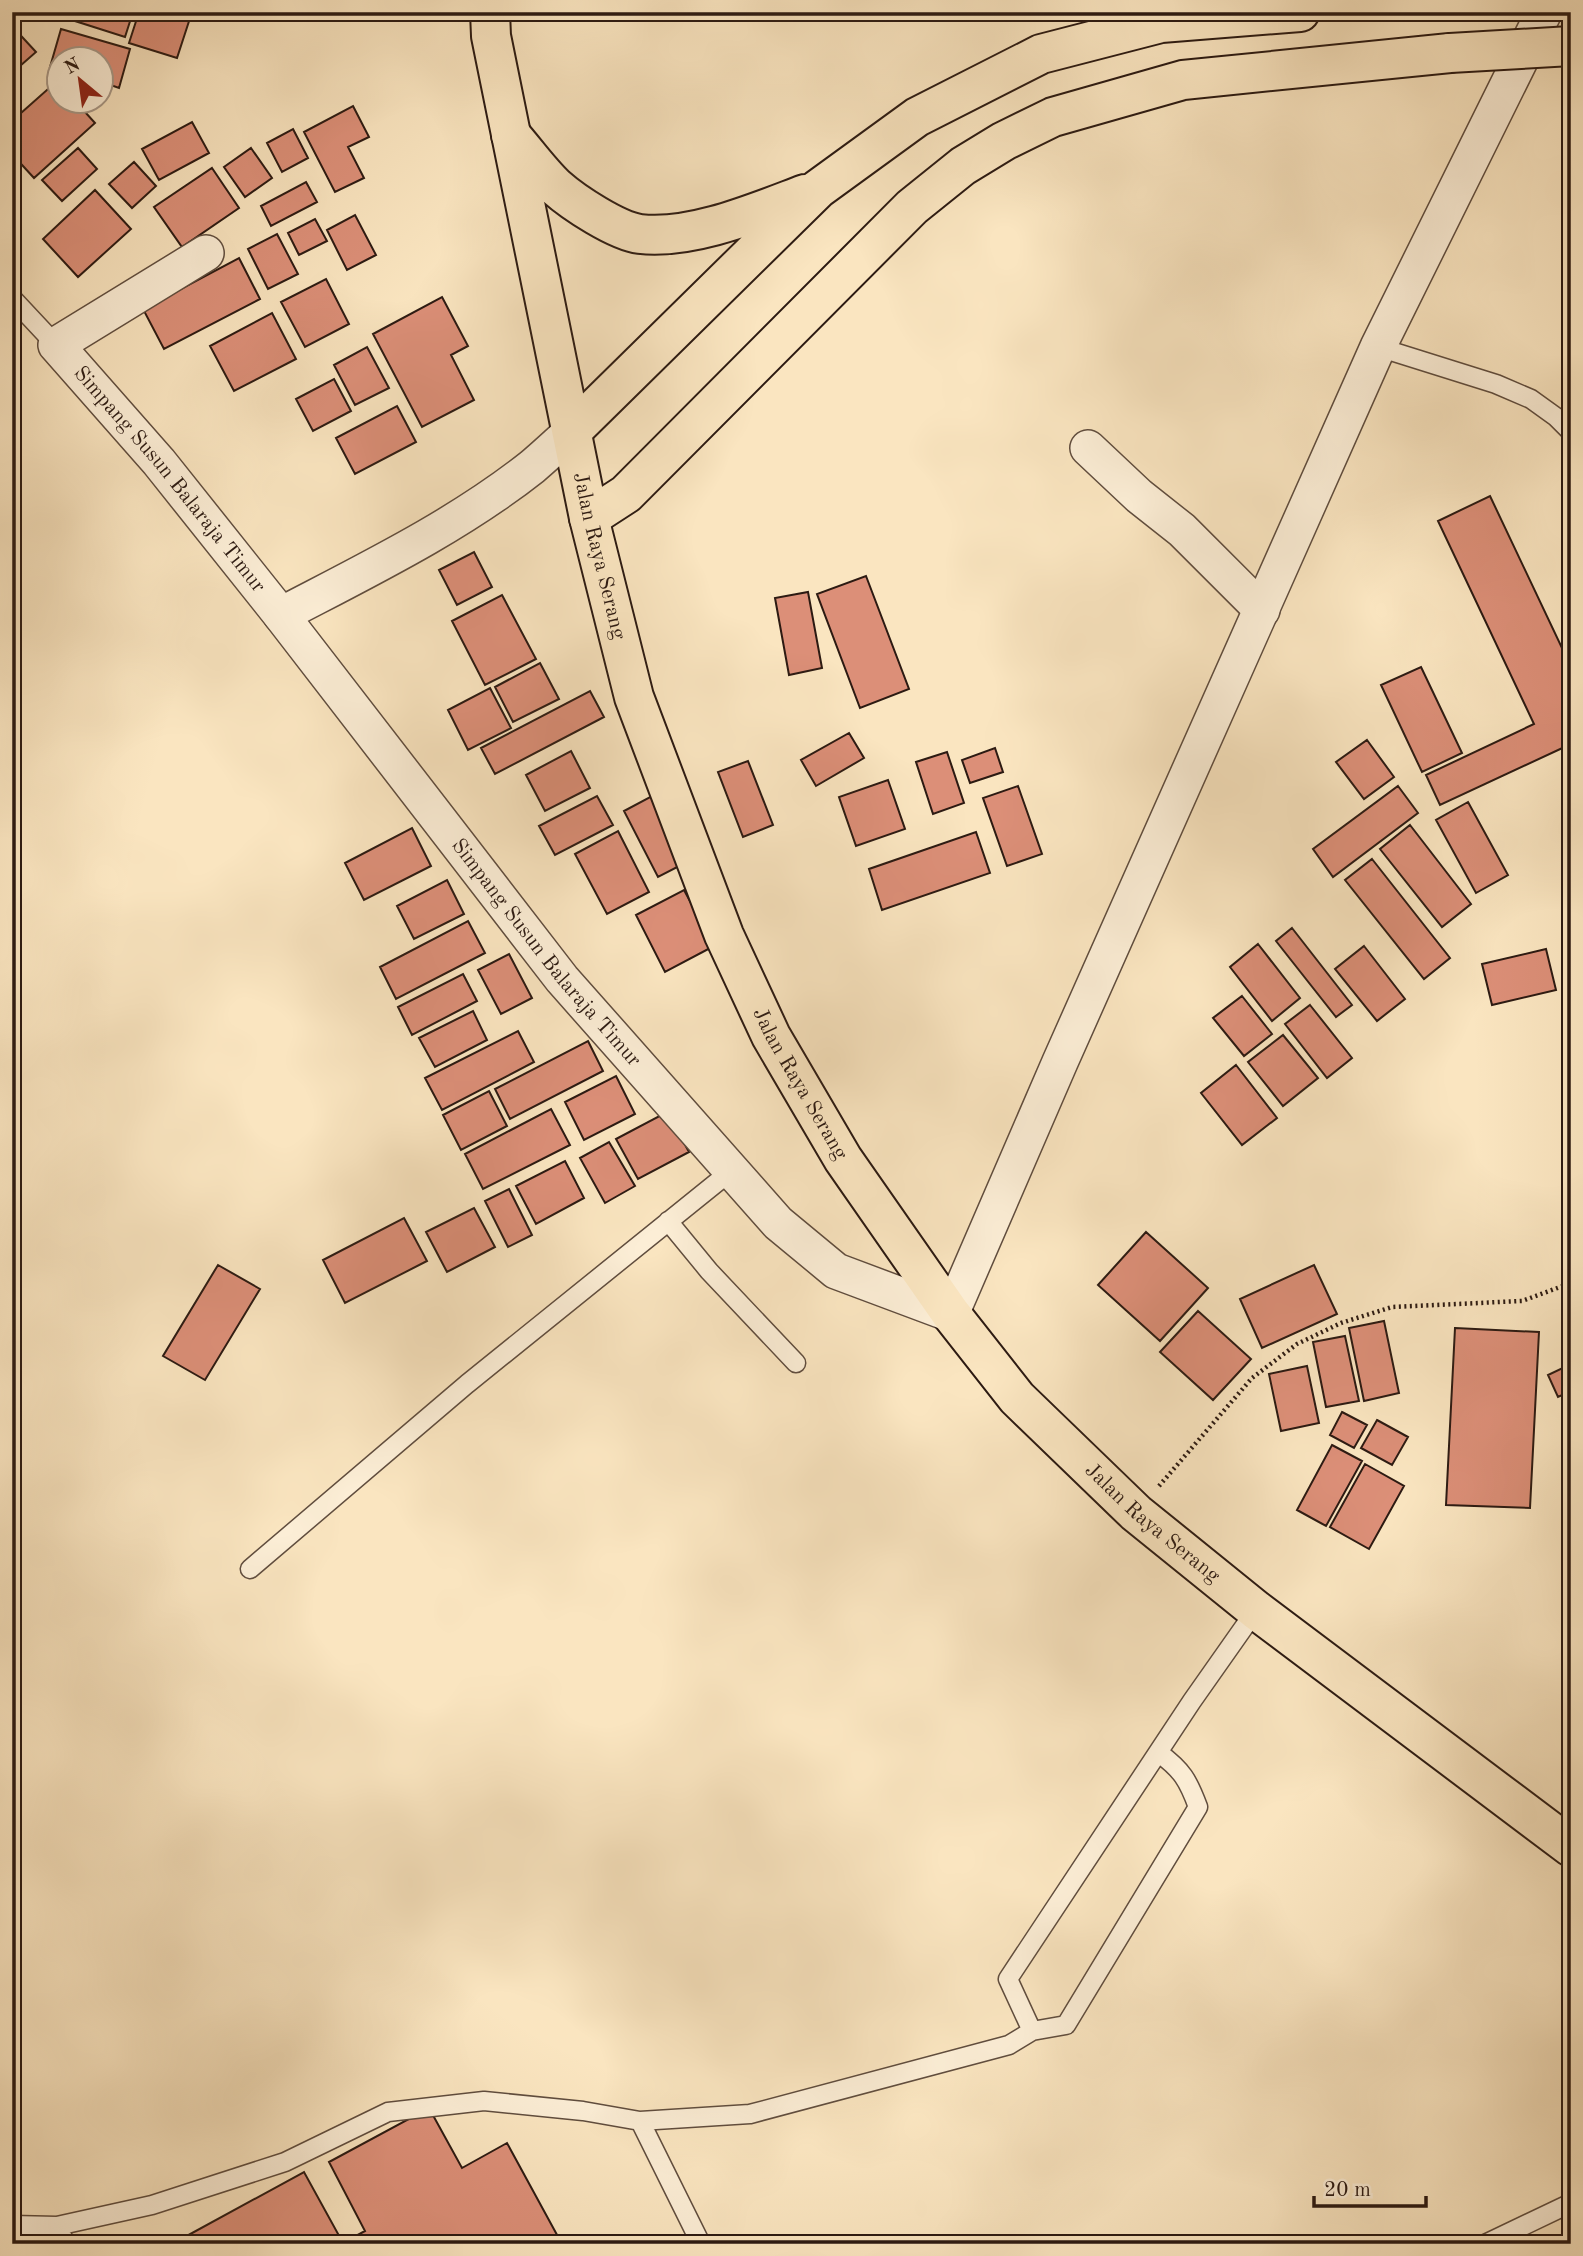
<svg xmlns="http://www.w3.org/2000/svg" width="1583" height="2256" viewBox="0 0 1583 2256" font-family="'Old Standard TT',serif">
<rect width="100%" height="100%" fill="#fae5c0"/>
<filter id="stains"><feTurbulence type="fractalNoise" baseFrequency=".00286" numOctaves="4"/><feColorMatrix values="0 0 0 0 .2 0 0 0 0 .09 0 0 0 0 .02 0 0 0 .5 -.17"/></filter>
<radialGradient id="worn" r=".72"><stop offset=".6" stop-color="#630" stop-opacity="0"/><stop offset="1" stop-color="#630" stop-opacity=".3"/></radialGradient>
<path fill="#dc8f78" stroke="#2c1a12" stroke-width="2" d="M78 12H133L125 37 75 21Z
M139 12H192L177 58 129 43Z
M12 26 36 52 12 73Z
M61 29 130 49 119 88 102 82V60H60V70L50 67Z
M57 81 60 84V102H76L95 123 34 178 12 154V121Z
M353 106 369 137 348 147 364 178 335 192 304 132Z
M192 122 209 153 159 180 142 149Z
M293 129 308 158 282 172 267 143Z
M78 148 97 169 62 201 42 180Z
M251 148 272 178 245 197 224 167Z
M134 162 156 186 132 208 109 184Z
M212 168 239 208 182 247 154 207Z
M306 182 317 202 271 226 261 206Z
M95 190 131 229 78 277 43 239Z
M355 215 376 255 347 270 327 230Z
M315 219 327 241 299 255 288 233Z
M277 234 298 274 268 289 248 249Z
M239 258 260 299 164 349 143 309Z
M326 279 349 324 305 347 281 302Z
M442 297 468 346 451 355 474 400 422 427 373 334Z
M272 313 296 359 234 391 210 346Z
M367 347 389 388 355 405 334 365Z
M334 379 351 411 313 431 296 399Z
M397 406 416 442 355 474 336 438Z
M1490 496 1571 667V744L1440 805 1426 775 1534 724 1438 521Z
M474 552 492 587 457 605 439 570Z
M866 576 909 689 860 708 817 594Z
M808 592 822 668 789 675 775 598Z
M502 595 536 659 485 685 452 621Z
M540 663 559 699 513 722 495 687Z
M1421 667 1462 753 1422 772 1381 685Z
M490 688 511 728 468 750 448 710Z
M590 691 604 717 495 774 481 748Z
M849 733 864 758 816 786 801 760Z
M1367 740 1394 777 1364 799 1336 762Z
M995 748 1003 772 970 783 962 760Z
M571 751 590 788 545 811 526 775Z
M947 752 964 803 933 814 916 762Z
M748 761 773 825 743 837 718 772Z
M888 780 905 829 856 846 839 797Z
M1018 786 1042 854 1007 866 983 798Z
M1398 786 1418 813 1333 877 1313 849Z
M597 796 613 825 555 855 539 826Z
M652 796 687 862 658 877 624 811Z
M1468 802 1508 875 1476 893 1436 820Z
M1410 825 1471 904 1442 927 1380 849Z
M412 828 431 866 364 900 345 863Z
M618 831 649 892 607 914 575 854Z
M976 832 990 873 882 910 869 869Z
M1372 859 1450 958 1424 979 1345 880Z
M447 880 464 914 414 939 397 906Z
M684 890 714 946 665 972 636 915Z
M468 921 485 953 396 999 380 967Z
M1292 928 1352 1005 1336 1017 1276 941Z
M1258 944 1300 998 1272 1021 1230 967Z
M1364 946 1405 999 1377 1021 1335 969Z
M1546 949 1556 990 1492 1005 1482 964Z
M509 954 532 998 501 1014 478 970Z
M463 974 477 1001 412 1035 398 1007Z
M1242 996 1272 1034 1244 1056 1213 1018Z
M1310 1005 1352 1058 1327 1078 1285 1024Z
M473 1011 487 1040 435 1067 419 1038Z
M518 1031 534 1062 442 1110 425 1078Z
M1283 1035 1318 1078 1283 1106 1248 1062Z
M588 1041 603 1071 510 1119 495 1089Z
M1236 1065 1277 1118 1242 1145 1201 1093Z
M616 1076 635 1114 584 1140 565 1102Z
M489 1091 507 1126 461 1150 443 1115Z
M551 1109 570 1145 483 1189 465 1154Z
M667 1112 689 1152 638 1179 616 1139Z
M609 1142 635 1186 605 1203 580 1158Z
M565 1161 584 1198 536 1224 516 1186Z
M509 1189 532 1235 508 1247 485 1201Z
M474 1208 495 1247 447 1272 426 1232Z
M404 1218 427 1261 345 1303 323 1260Z
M1146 1232 1208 1288 1160 1341 1098 1285Z
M218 1265 260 1289 205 1380 163 1356Z
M1314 1265 1337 1314 1262 1348 1240 1299Z
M1198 1311 1251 1359 1213 1400 1160 1352Z
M1384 1321 1399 1393 1364 1401 1349 1328Z
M1455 1328 1539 1332 1530 1508 1446 1505Z
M1345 1336 1359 1401 1326 1407 1313 1342Z
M1571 1364V1391L1558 1397 1548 1375Z
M1307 1366 1319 1423 1281 1431 1269 1374Z
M1342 1412 1367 1425 1354 1448 1330 1435Z
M1377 1420 1408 1437 1392 1465 1361 1448Z
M1332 1445 1362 1461 1326 1526 1297 1510Z
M1365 1464 1404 1486 1369 1549 1330 1527Z
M429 2108 462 2168 507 2143 562 2244H172L304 2172 343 2243 365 2231 329 2162Z
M35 2231 41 2244H12V2243Z"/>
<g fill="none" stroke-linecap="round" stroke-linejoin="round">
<defs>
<path id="service" d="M12 298 56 345
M1378 347 1496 384 1531 399 1556 417 1571 432
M668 1221 709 1271 796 1363
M250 1569 467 1384 731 1171
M1159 1753C1182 1770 1188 1780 1198 1807L1066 2025 1032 2031 1008 1979 1192 1701 1256 1610
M640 2121 701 2244
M12 2225 57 2226 152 2205 285 2162 388 2112 484 2101 583 2111 640 2121 750 2114 1009 2045 1032 2031
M57 2226 66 2244
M1485 2244 1571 2203"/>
<g id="minor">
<path id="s1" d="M206 253 56 345 159 462 281 615 562 979 778 1223 836 1271 951 1314 1060 1062 1378 347 1544 12"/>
<path d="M1088 448 1139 496 1182 530 1262 610"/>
<path d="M281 615C367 570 456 527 532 467 546 455 559 443 572 431"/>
</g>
<g id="trunk">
<path id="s2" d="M490 12 491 36 589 518 634 697 724 935 771 1036 843 1159 951 1314 1017 1398 1136 1513 1256 1610 1571 1847"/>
</g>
<path id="motorway" d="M511 135C526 152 540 172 556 187 574 203 617 231 640 234 692 240 757 212 805 194
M572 431 818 189 917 117 1041 54 1161 23 1300 12
M589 518 626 494 912 207 963 166 1004 141 1053 117 1183 80 1450 53"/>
</defs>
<use href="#service" stroke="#604d3e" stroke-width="21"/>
<use href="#minor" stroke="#604d3e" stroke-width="38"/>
<use href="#trunk" stroke="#2c1a12" stroke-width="42"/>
<use href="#motorway" stroke="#2c1a12" stroke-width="42"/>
<path stroke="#2c1a12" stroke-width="4.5" stroke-dasharray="2 3.5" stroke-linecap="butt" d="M1159 1486 1252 1378 1297 1344 1341 1323 1392 1307 1522 1301 1571 1283"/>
<use href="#service" stroke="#fceed6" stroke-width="18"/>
<use href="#minor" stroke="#fceed6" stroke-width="35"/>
<use href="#trunk" stroke="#fae5c0" stroke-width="38"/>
<use href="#motorway" stroke="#fae5c0" stroke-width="38"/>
<defs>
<path id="motorway-bridge" d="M1450 53 1571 46"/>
</defs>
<use href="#motorway-bridge" stroke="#2c1a12" stroke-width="42" stroke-linecap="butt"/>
<use href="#motorway-bridge" stroke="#fae5c0" stroke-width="38"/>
</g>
<g text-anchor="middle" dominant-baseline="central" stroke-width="5" stroke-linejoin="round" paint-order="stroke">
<g font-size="21" fill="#2c1a12" stroke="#fceed6">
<text stroke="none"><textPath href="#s1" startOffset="352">Simpang Susun Balaraja Timur</textPath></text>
<text stroke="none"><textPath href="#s2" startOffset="555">Jalan Raya Serang</textPath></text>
<text stroke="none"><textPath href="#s1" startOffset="957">Simpang Susun Balaraja Timur</textPath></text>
<text stroke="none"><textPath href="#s2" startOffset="1122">Jalan Raya Serang</textPath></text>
<text stroke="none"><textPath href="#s2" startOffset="1689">Jalan Raya Serang</textPath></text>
</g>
</g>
<rect width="1583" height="2256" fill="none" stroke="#fae5c0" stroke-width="42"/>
<rect x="14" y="14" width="1555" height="2228" fill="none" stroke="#2c1a12" stroke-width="3.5"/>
<rect x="21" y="21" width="1541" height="2214" fill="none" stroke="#2c1a12" stroke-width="2"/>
<g transform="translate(80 80) rotate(331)"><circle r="33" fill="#fceed6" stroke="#a99988" stroke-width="2"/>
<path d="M0-5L12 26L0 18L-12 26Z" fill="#8f2418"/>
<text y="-10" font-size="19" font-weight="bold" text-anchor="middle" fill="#2c1a12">N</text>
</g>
<path d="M1314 2196v10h112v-10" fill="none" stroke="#2c1a12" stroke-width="3.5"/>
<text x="1324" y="2196" font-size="21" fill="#2c1a12" stroke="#fceed6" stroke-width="5" paint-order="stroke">20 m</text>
<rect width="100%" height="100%" filter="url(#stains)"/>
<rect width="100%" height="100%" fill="url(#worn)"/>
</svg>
